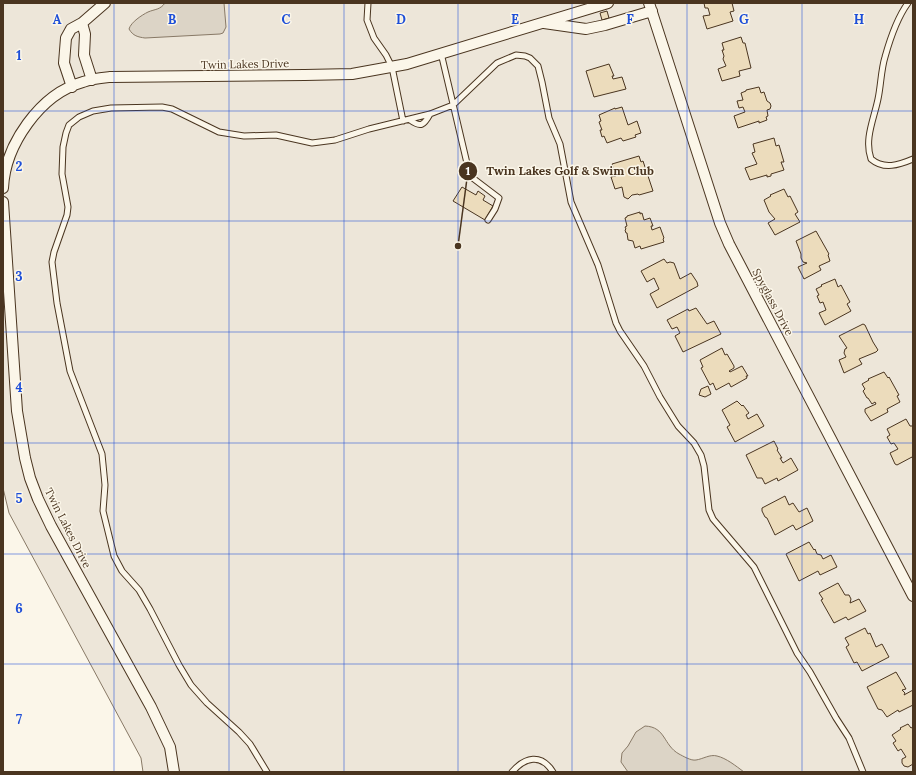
<svg xmlns="http://www.w3.org/2000/svg" width="916" height="775" viewBox="0 0 916 775" font-family="Lora,serif">
<rect width="100%" height="100%" fill="#fbf6e9"/>
<path fill="#ede6d9" stroke="#887966" d="M3 3H913V772H143L141 758 9 513 3 488Z"/>
<path fill="#dcd4c6" stroke="#887966" d="M165 3H224L226 27 223 33 220 34 145 38C138 37 133 36 129 29 131 22 142 15 148 12 155 9 160 10 165 3Z
M645 726C666 727 663 745 679 754 683 756 691 761 696 760 703 759 710 754 717 756 726 758 736 766 744 772H628L621 762 622 753 628 746 636 732Z"/>
<path fill="#ecdcbc" stroke="#4a3520" d="M704 3H732L734 11 730 12 733 21 707 29 703 16 710 15 708 8H705Z
M607 11 609 18 602 20 600 13Z
M741 37 743 43H745L751 68 739 71 740 76 722 81 718 69 726 66 723 59 724 56 722 50H724L722 43Z
M609 64 614 76H612L613 79 622 77 626 89 594 97 586 71Z
M759 87 761 93 764 92 767 101 770 103 771 106 770 109 767 110 768 116 766 117 767 120 759 123V121L738 128 734 116 745 112 743 107 739 108 737 101 743 100 741 93 746 91V90Z
M622 107 628 125 637 121 641 133 635 135 636 137 623 141 621 138 607 143 604 136 602 137 600 130H602L599 122 601 121 599 115 615 108V109Z
M774 138 776 146 779 145 784 162H781L784 170 771 174V176L767 177V175L750 180 745 168 757 164 752 153 755 152 753 144Z
M639 156 641 162 643 161 653 191 639 195 638 194 632 195 628 199 624 197 622 187 615 189 611 177 616 176 612 164Z
M462 187 476 195 478 191 485 196 483 200 493 206 485 220 453 201Z
M784 189 788 197 790 196 798 212 795 214 800 222 775 235 768 223 775 219 769 212 764 200 771 196 770 195Z
M640 212V214L642 213 644 220 650 218 653 226H651L652 230 660 227 664 238 663 239 664 242 641 249 640 246 635 248 633 241 628 240 627 233H626L625 230 626 229 625 227 627 226 625 218 627 217V216Z
M816 231 829 254 828 255 830 261 819 266 821 270 804 279 798 267 807 263 803 262 801 258V254L796 241Z
M664 259 667 263 670 262 674 263 680 279 691 273 697 282 698 286 657 308 650 294 659 289 654 278 647 282 641 271Z
M835 279 838 287 841 285 850 302 847 304 851 311 825 325 819 313 826 310 823 302 820 303 817 296 819 295 816 289 822 286 821 285Z
M696 308 707 324 714 321 721 334 683 352 675 336 680 333 677 327 672 329 667 320 688 309 689 311Z
M863 324 865 325 873 342 878 350 876 352 859 359 862 364 844 373 839 360 846 357 844 353 845 349 847 348 839 336Z
M722 348 725 355 727 354 734 366V368L729 371 730 372 742 366 748 376H746L747 378 731 387 729 383 716 390 713 383 710 385 701 368 703 367 700 360Z
M884 372 888 378 889 377 899 395 897 396 900 402 887 409 888 412 871 421 865 412V409L876 404 875 402 872 404 868 398H867L863 391 865 389 862 384 869 380 868 379Z
M708 386 711 394 705 397 699 395 701 389Z
M737 401 742 406 743 405 749 413 746 415 748 419 757 414 764 426 735 442 727 427 730 425 722 410Z
M906 419 910 426H913V459L912 457 897 465 895 464 890 453 898 449 894 443 891 444 887 437 890 435 887 429Z
M774 441 778 449 777 450 782 458H780L783 463 791 458 798 470 778 481 777 478 765 484 762 478H757L746 455Z
M785 496 789 505 793 503 799 512 807 508 813 521 796 530 793 525 775 535 767 518 765 517 762 511V508Z
M809 542 814 550 815 549 817 554 821 555 823 559 831 555 837 567 820 575 818 571 799 581 786 554Z
M838 583 845 595H849L851 599 850 603 859 599 866 611 848 620 846 617 834 623 821 600 823 599 819 593Z
M865 628 868 634 870 633 876 647 882 644 889 657 862 671 857 662 854 663 846 647 849 645 845 638Z
M896 672 906 689 902 690 905 693 904 695 913 690V705L899 712 898 710 887 717 882 710 878 709 867 687Z
M908 724 911 728 913 727V764L908 767 904 766 902 763V759L906 757 901 749 898 751 893 743 896 741 892 735 901 729 900 728Z"/>
<g fill="none" stroke-linecap="round" stroke-linejoin="round">
<defs>
<path id="lane" d="M368 3 367 20 374 38 386 55 392 67 403 121
M908 3C897 18 890 39 885 57 881 70 881 85 878 99 874 119 864 139 871 159 884 170 899 165 913 159
M441 53 470 176 499 198 495 209 488 220
M410 120C421 128 424 125 430 114
M267 772 250 744 239 732 207 703 191 685 179 665 150 609 139 590 122 571 114 556 103 511 105 485 102 454 70 371 57 303 52 262 54 252 67 215 68 207 62 174 63 147 66 133 69 125 79 117 93 111 111 108 162 107 172 109 219 132 244 136 276 135 312 143 335 140 369 129 430 114 453 105 497 63 516 55 525 56 530 58 538 66 542 82 549 118 560 144 571 202 598 265 616 323 620 331 644 366 660 397 678 426 694 443 701 455 704 466 709 510 713 519 754 567 797 653 810 672 836 718 849 738 863 772
M512 772C525 757 541 753 553 772"/>
<path id="street" d="M649 3 720 223 729 244 913 596
M82 23 85 34 84 55 92 80
M544 23 586 29 605 25 652 11
M72 87 64 63 66 38 71 29 82 23 105 3
M3 188C5 145 40 94 83 82 91 79 101 78 110 77L305 75 352 74 407 64 608 3
M3 202 17 411 25 458 30 478 38 499 51 526 151 707 170 747 174 772"/>
</defs>
<use href="#lane" stroke="#4a3520" stroke-width="7"/>
<use href="#street" stroke="#4a3520" stroke-width="12"/>
<use href="#lane" stroke="#fbf6e9" stroke-width="5"/>
<use href="#street" stroke="#fbf6e9" stroke-width="10"/>
</g>
<path fill="none" stroke="#1d4ed8" stroke-width="1" stroke-opacity="0.55" d="M114 3V772M229 3V772M344 3V772M458 3V772M572 3V772M687 3V772M802 3V772M3 111H913M3 221H913M3 332H913M3 443H913M3 554H913M3 664H913"/>
<g text-anchor="middle" dominant-baseline="central" stroke-width="3" stroke-linejoin="round" paint-order="stroke">
<g font-size="11" fill="#4a3520" stroke="#fbf6e9">
<text transform="translate(245 64) rotate(-1)">Twin Lakes Drive</text>
<text transform="translate(773 302) rotate(62)">Spyglass Drive</text>
<text transform="translate(68 528) rotate(63)">Twin Lakes Drive</text>
</g>
</g>
<g font-size="13" text-anchor="middle" font-weight="bold" fill="#1d4ed8" stroke="#fbf6e9" stroke-width="3" stroke-linejoin="round" paint-order="stroke">
<text x="57" y="24">A</text>
<text x="172" y="24">B</text>
<text x="286" y="24">C</text>
<text x="401" y="24">D</text>
<text x="515" y="24">E</text>
<text x="630" y="24">F</text>
<text x="744" y="24">G</text>
<text x="859" y="24">H</text>
<text x="19" y="60">1</text>
<text x="19" y="171">2</text>
<text x="19" y="281">3</text>
<text x="19" y="392">4</text>
<text x="19" y="503">5</text>
<text x="19" y="613">6</text>
<text x="19" y="724">7</text>
</g>
<path fill="none" stroke="#4a3520" stroke-width="1.5" d="M458 246L468 171"/>
<g fill="#4a3520" stroke="#fbf6e9" stroke-width="1.5">
<circle cx="458" cy="246" r="4"/>
<circle cx="468" cy="171" r="10"/>
</g>
<g font-size="12" text-anchor="middle" font-weight="bold" fill="#fff">
<text x="468" y="175">1</text>
</g>
<g font-size="12" text-anchor="middle" font-weight="bold" fill="#4a3520" stroke="#fbf6e9" stroke-width="3" stroke-linejoin="round" paint-order="stroke">
<text x="570" y="175">Twin Lakes Golf &amp; Swim Club</text>
</g>
<rect width="916" height="775" fill="none" stroke="#4a3520" stroke-width="8"/>
</svg>
